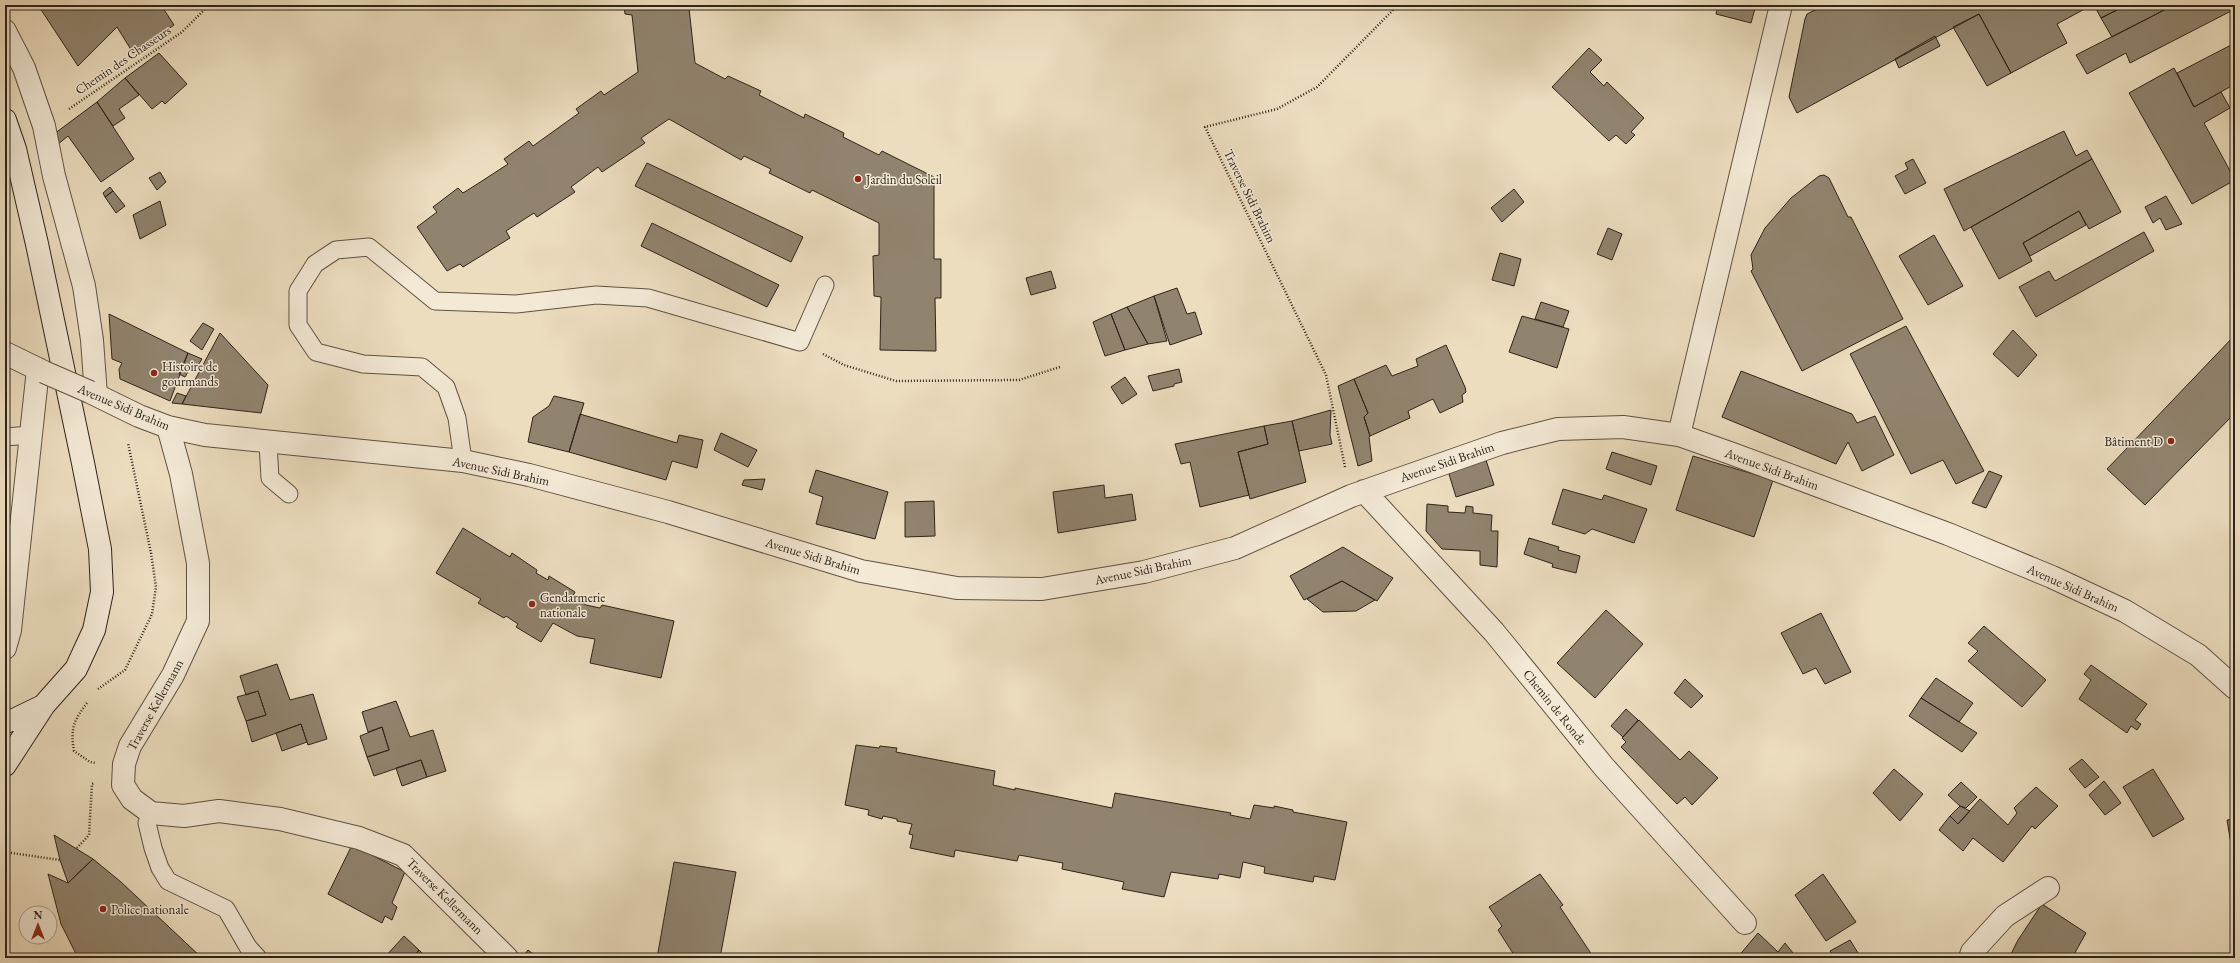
<svg xmlns="http://www.w3.org/2000/svg" width="2240" height="963" viewBox="0 0 2240 963" font-family="'EB Garamond',serif">
<rect width="100%" height="100%" fill="#ecddbf"/>
<filter id="stains"><feTurbulence type="fractalNoise" baseFrequency=".005" numOctaves="4"/><feColorMatrix values="0 0 0 0 .2 0 0 0 0 .09 0 0 0 0 .02 0 0 0 .5 -.17"/></filter>
<radialGradient id="worn" r=".72"><stop offset=".6" stop-color="#630" stop-opacity="0"/><stop offset="1" stop-color="#630" stop-opacity=".3"/></radialGradient>
<path fill="#91846f" stroke="#2e2418" d="M38 5H161L174 25 133 53 117 27 78 66Z
M624 5H696L697 7 689 8 695 63 725 79 728 76 761 91 759 95 804 118 805 114 844 133 843 137 879 155 882 151 934 177V259H941V298H935L936 351 880 350 881 297 874 296 873 256 879 255V223L812 190 810 193 769 173 771 169 744 156 741 160 669 119 641 138 645 143 602 172 598 167 571 187 575 192 537 217 534 213 506 231 510 238 463 267 460 264 447 271 417 227 437 212 433 207 458 188 463 193 482 181 508 164 504 159 529 141 533 146 579 113 576 109 601 91 604 95 638 72 632 15 625 14Z
M1718 5H1756L1751 23 1716 14Z
M1825 5H2092L2057 24 2067 43 2011 73 1979 14 1797 113 1789 97 1805 19 1807 14Z
M2094 5H2127L2101 18Z
M2127 5H2174L2112 37 2101 18Z
M2174 5H2235V9L2130 63 2126 53 2087 74 2076 55Z
M1979 14 2011 73 1987 86 1953 27Z
M1935 36 1940 46 1899 68 1895 59Z
M2235 43V84L2194 107 2177 73Z
M1589 48 1602 60 1590 72 1604 86 1607 82 1644 118 1631 132 1635 135 1626 144 1616 135 1609 141 1552 87Z
M159 53 187 84 165 104 162 101 152 109 125 78Z
M2174 68 2194 107 2221 92 2230 108 2204 123 2235 180 2192 204 2129 93Z
M125 78 139 95 119 109 125 118 113 126 97 102Z
M97 102 134 159 101 182 68 136 57 145 54 134Z
M2064 131 2076 156 2087 150 2092 159 1964 231 1944 189Z
M1913 159 1926 183 1905 194 1895 176 1908 169 1905 163Z
M2092 159 2121 212 2089 229 2079 211 2023 243 2032 261 1999 279 1971 227Z
M647 163 803 237 791 262 635 186Z
M160 172 166 182 157 190 149 178Z
M1824 175 1829 178 1848 217H1851L1903 319 1802 371 1751 271 1753 269 1751 255 1765 228 1791 198 1819 176Z
M110 187 113 191 105 197 103 193Z
M1514 189 1524 202 1502 222 1491 208Z
M113 191 125 206 116 213 105 197Z
M2166 196 2182 224 2166 230 2160 218 2153 223 2145 207Z
M160 201 166 225 140 239 133 215Z
M2079 211 2086 225 2030 256 2023 243Z
M652 223 779 285 767 307 641 246Z
M1608 228 1622 234 1612 260 1597 254Z
M2144 232 2154 251 2036 317 2019 287 2049 271 2055 281Z
M1934 235 1963 286 1928 305 1899 256Z
M1500 253 1521 259 1514 286 1492 280Z
M1051 271 1056 288 1031 295 1026 278Z
M1177 288 1187 314 1195 312 1202 334 1170 345 1154 296Z
M1154 296 1167 341 1148 344 1127 307Z
M1541 302 1569 311 1563 327 1535 319Z
M1127 307 1148 344 1125 350 1111 314Z
M109 314 188 353 170 401 120 379 119 369 122 363 112 359Z
M1111 314 1125 350 1105 356 1093 322Z
M1522 316 1569 329 1557 368 1509 352Z
M203 323 214 329 202 350 190 341Z
M1906 326 1984 471 1956 484 1943 460 1911 474 1850 354Z
M2013 330 2037 355 2018 377 1993 354Z
M220 333 268 385 261 413 182 404Z
M2235 335V413L2145 505 2107 469Z
M1446 345 1465 387 1466 392 1462 395 1463 402 1440 413 1433 399 1408 411 1410 418 1370 436 1364 417 1368 413 1354 379 1386 365 1392 376 1418 366 1416 359Z
M188 353 202 359 194 372 189 370 185 377 179 374Z
M1179 369 1182 382 1174 384V386L1153 391 1148 376Z
M1741 371 1852 414 1857 423 1875 416 1894 455 1862 471 1848 442 1836 464 1722 417Z
M1125 377 1137 394 1122 404 1111 387Z
M1354 379 1368 413 1364 417 1370 436 1369 437 1372 461 1358 466 1338 386Z
M177 393 186 396 182 404 172 403Z
M554 396 584 403 569 452 528 442 533 417 549 406Z
M1331 410 1330 435 1332 444 1299 451 1292 421Z
M580 414 677 443 679 435 703 440 697 468 672 461 666 480 569 452Z
M1292 421 1306 482 1250 499 1238 452 1268 444 1264 426Z
M1264 426 1268 444 1238 452 1249 495 1200 507 1190 462 1181 464 1175 444Z
M721 433 757 450 748 467 714 450Z
M1612 452 1657 466 1651 485 1606 469Z
M1693 456 1773 480 1754 537 1676 510Z
M1486 460 1494 485 1456 497 1448 471Z
M816 470 888 492 875 539 816 524 823 497 809 492Z
M1989 471 2002 476 1986 508 1972 503Z
M765 479 762 490 742 485 744 480Z
M1104 485 1105 498 1132 494 1136 520 1058 533 1053 492Z
M1563 489 1602 500 1604 495 1647 509 1634 543 1592 529 1585 534 1552 524Z
M934 501 935 536 905 537V502Z
M1427 504 1448 506V512L1465 513 1466 506 1473 507V513L1492 515 1491 531H1498L1497 567 1480 565V551L1442 549 1426 531Z
M463 528 510 557 512 553 537 570 536 573 548 580 549 576 575 592 573 596 586 605 600 608 602 605 674 621 661 678 590 663 595 639 577 636 553 623 541 642 516 627 518 624 506 616 504 618 478 603 481 599 436 573Z
M1529 538 1559 547 1558 550 1580 556 1576 573 1552 567 1553 564 1524 554Z
M1343 547 1393 578 1377 601 1342 581 1304 600 1290 576Z
M1342 581 1375 600 1356 611 1323 612 1307 599Z
M1606 610 1643 644 1595 698 1557 663Z
M1821 613 1851 672 1825 684 1816 668 1803 674 1781 633Z
M1984 626 2046 680 2022 707 1968 661 1978 651 1968 643Z
M277 664 290 700 313 694 327 739 308 745 301 724 252 742 246 721 266 715 258 691 246 695 240 676Z
M2091 665 2147 704 2135 720 2141 724 2137 730 2131 726 2127 733 2079 699 2091 680 2084 674Z
M1936 678 1973 703 1959 722 1921 698Z
M1685 679 1703 696 1691 708 1674 693Z
M258 691 266 715 246 721 237 697Z
M1921 698 1977 733 1962 752 1909 716Z
M396 701 410 737 433 730 446 771 427 777 421 760 374 776 367 757 389 750 382 727 368 732 362 712Z
M1626 709 1638 720 1623 737 1611 726Z
M1639 720 1680 760 1689 751 1718 778 1692 805 1685 797 1677 804 1621 747 1626 742 1622 738Z
M301 724 307 742 282 751 276 733Z
M382 727 389 750 367 757 360 736Z
M856 745 879 748 880 746 897 748 896 752 995 771 993 785 1015 790V788L1112 808 1115 793 1231 813 1230 815 1250 819 1254 805 1274 808V806L1293 810V812L1347 822 1335 880 1314 876 1313 882 1264 873 1265 867 1243 862 1240 878 1219 874 1218 879 1171 872 1164 897 1122 889 1124 882 1062 869 1063 863 1019 855 1017 861 955 850 954 857 910 848 913 835 909 834 912 824 897 821V819L883 816 882 819 868 815 869 810 845 805Z
M2082 759 2099 777 2085 788 2069 769Z
M421 760 427 777 402 786 396 768Z
M1894 769 1923 794 1900 821 1873 793Z
M2153 769 2184 819 2153 837 2123 787Z
M2104 781 2121 803 2105 815 2089 795Z
M1961 782 1977 797 1966 808 1960 806 1948 795Z
M2036 787 2058 806 2035 829 2032 826 2003 862 1973 838 1963 851 1939 830 1950 816 1958 824 1980 799 2008 825 2017 813 2014 808Z
M1960 806 1970 811 1958 824 1950 816Z
M2235 819V868L2227 820Z
M54 835 93 859 68 883 60 860Z
M352 845 405 872 392 903 397 907 392 920 385 916 382 923 328 894Z
M93 859 121 882 202 958H78L61 924 48 874 68 883Z
M674 862 736 872 720 958H657Z
M1540 874 1563 905 1560 907 1594 958H1516L1498 930 1502 926 1489 907Z
M1823 874 1856 922 1826 941 1795 895Z
M2042 904 2086 933 2072 958H2009L2018 940Z
M1758 933 1778 952 1785 943 1797 958H1737Z
M404 936 419 950 415 955 418 958H384Z
M1850 940 1858 953 1849 958H1834L1830 951Z
M419 950 427 958H418L415 955Z
M528 950 538 958H522Z"/>
<g fill="none" stroke-linecap="round" stroke-linejoin="round">
<defs>
<path id="service" d="M5 437 31 435
M268 443 270 478 289 494
M463 461 457 418 446 387 422 367 363 364 316 352 298 325V291L315 264 336 250 369 247 435 301 516 304 596 295 648 298 800 342 825 285
M151 813 147 823 153 848 160 868 168 881 226 909 248 947 258 958"/>
<path id="minor" d="M5 31 24 68 44 126 54 176 84 286 92 340 96 395
M5 353 44 372
M90 392 139 416 168 427 205 435 463 461 529 475 668 512 861 571 957 588 1042 589 1144 572 1235 548 1351 496 1502 443 1558 429 1623 427 1679 435 1730 453 1948 534 2052 577 2125 611 2198 655 2235 688
M168 427 181 474 198 563V621L173 675 130 746 124 764 123 785 132 799 151 813 184 816 219 811 280 819 359 838 403 855 507 958
M1679 435 1781 5
M1364 491 1494 632 1604 767 1745 923
M5 648 10 630 38 369
M1970 958 1972 952 2005 916 2048 888"/>
<path id="secondary" d="M5 120 15 149 37 244 83 463 100 549 102 592 94 630 76 669 44 705 5 765
M5 722 16 719 43 706"/>
</defs>
<use href="#service" stroke="#5e5242" stroke-width="19"/>
<use href="#minor" stroke="#5e5242" stroke-width="24"/>
<use href="#secondary" stroke="#2e2418" stroke-width="24"/>
<path stroke="#2e2418" stroke-width="2.5" stroke-dasharray="1 2" stroke-linecap="butt" d="M69 109 182 32 209 5
M823 354 844 365 896 381 1019 380 1060 367
M1345 467 1326 375 1205 127 1277 109 1317 87 1398 5
M98 689 125 670 152 614 156 587 151 553 128 443
M87 703C74 720 70 729 74 751L90 762 96 763
M77 848 89 835 92 784 94 783
M5 852 60 860"/>
<use href="#service" stroke="#f3e9d5" stroke-width="17"/>
<use href="#minor" stroke="#f3e9d5" stroke-width="22"/>
<use href="#secondary" stroke="#f3e9d5" stroke-width="22"/>
<defs>
<path id="minor-bridge" d="M44 372 90 392"/>
</defs>
<use href="#minor-bridge" stroke="#5e5242" stroke-width="24" stroke-linecap="butt"/>
<use href="#minor-bridge" stroke="#f3e9d5" stroke-width="22"/>
</g>
<g fill="#8f2418" stroke="#f3e9d5" stroke-width="1.5">
<circle cx="858" cy="179" r="4"/>
<circle cx="154" cy="373" r="4"/>
<circle cx="2171" cy="441" r="4"/>
<circle cx="532" cy="604" r="4"/>
<circle cx="103" cy="909" r="4"/>
</g>
<g text-anchor="middle" dominant-baseline="central" stroke-width="3" stroke-linejoin="round" paint-order="stroke">
<g font-size="13" fill="#2e2418" stroke="#f3e9d5">
<text transform="translate(123 60) rotate(-34)">Chemin des Chasseurs</text>
<text transform="translate(1250 196) rotate(64)">Traverse Sidi Brahim</text>
<text transform="translate(124 407) rotate(23)">Avenue Sidi Brahim</text>
<text transform="translate(1447 462) rotate(-19)">Avenue Sidi Brahim</text>
<text transform="translate(1772 469) rotate(20)">Avenue Sidi Brahim</text>
<text transform="translate(501 471) rotate(12)">Avenue Sidi Brahim</text>
<text transform="translate(813 556) rotate(17)">Avenue Sidi Brahim</text>
<text transform="translate(1143 570) rotate(-12)">Avenue Sidi Brahim</text>
<text transform="translate(2073 588) rotate(24)">Avenue Sidi Brahim</text>
<text transform="translate(155 705) rotate(-61)">Traverse Kellermann</text>
<text transform="translate(1555 707) rotate(51)">Chemin de Ronde</text>
<text transform="translate(445 896) rotate(45)">Traverse Kellermann</text>
</g>
<g font-size="13" fill="#2e2418" stroke="#f3e9d5" text-anchor="start">
<text x="866" y="179">Jardin du Soleil</text>
<text x="162" y="366">Histoire de<tspan x="162" dy="15">gourmands</tspan></text>
<text x="2163" y="441" text-anchor="end">Bâtiment D</text>
<text x="540" y="597">Gendarmerie<tspan x="540" dy="15">nationale</tspan></text>
<text x="111" y="909">Police nationale</text>
</g>
</g>
<rect width="2240" height="963" fill="none" stroke="#ecddbf" stroke-width="20"/>
<rect x="6" y="6" width="2228" height="951" fill="none" stroke="#2e2418" stroke-width="2"/>
<rect x="10" y="10" width="2220" height="943" fill="none" stroke="#2e2418"/>
<g transform="translate(38 925)"><circle r="19" fill="#f3e9d5" stroke="#a49a89"/>
<path d="M0-3L7 15L0 10L-7 15Z" fill="#8f2418"/>
<text y="-6" font-size="11" font-weight="bold" text-anchor="middle" fill="#2e2418">N</text>
</g>
<rect width="100%" height="100%" filter="url(#stains)"/>
<rect width="100%" height="100%" fill="url(#worn)"/>
</svg>
